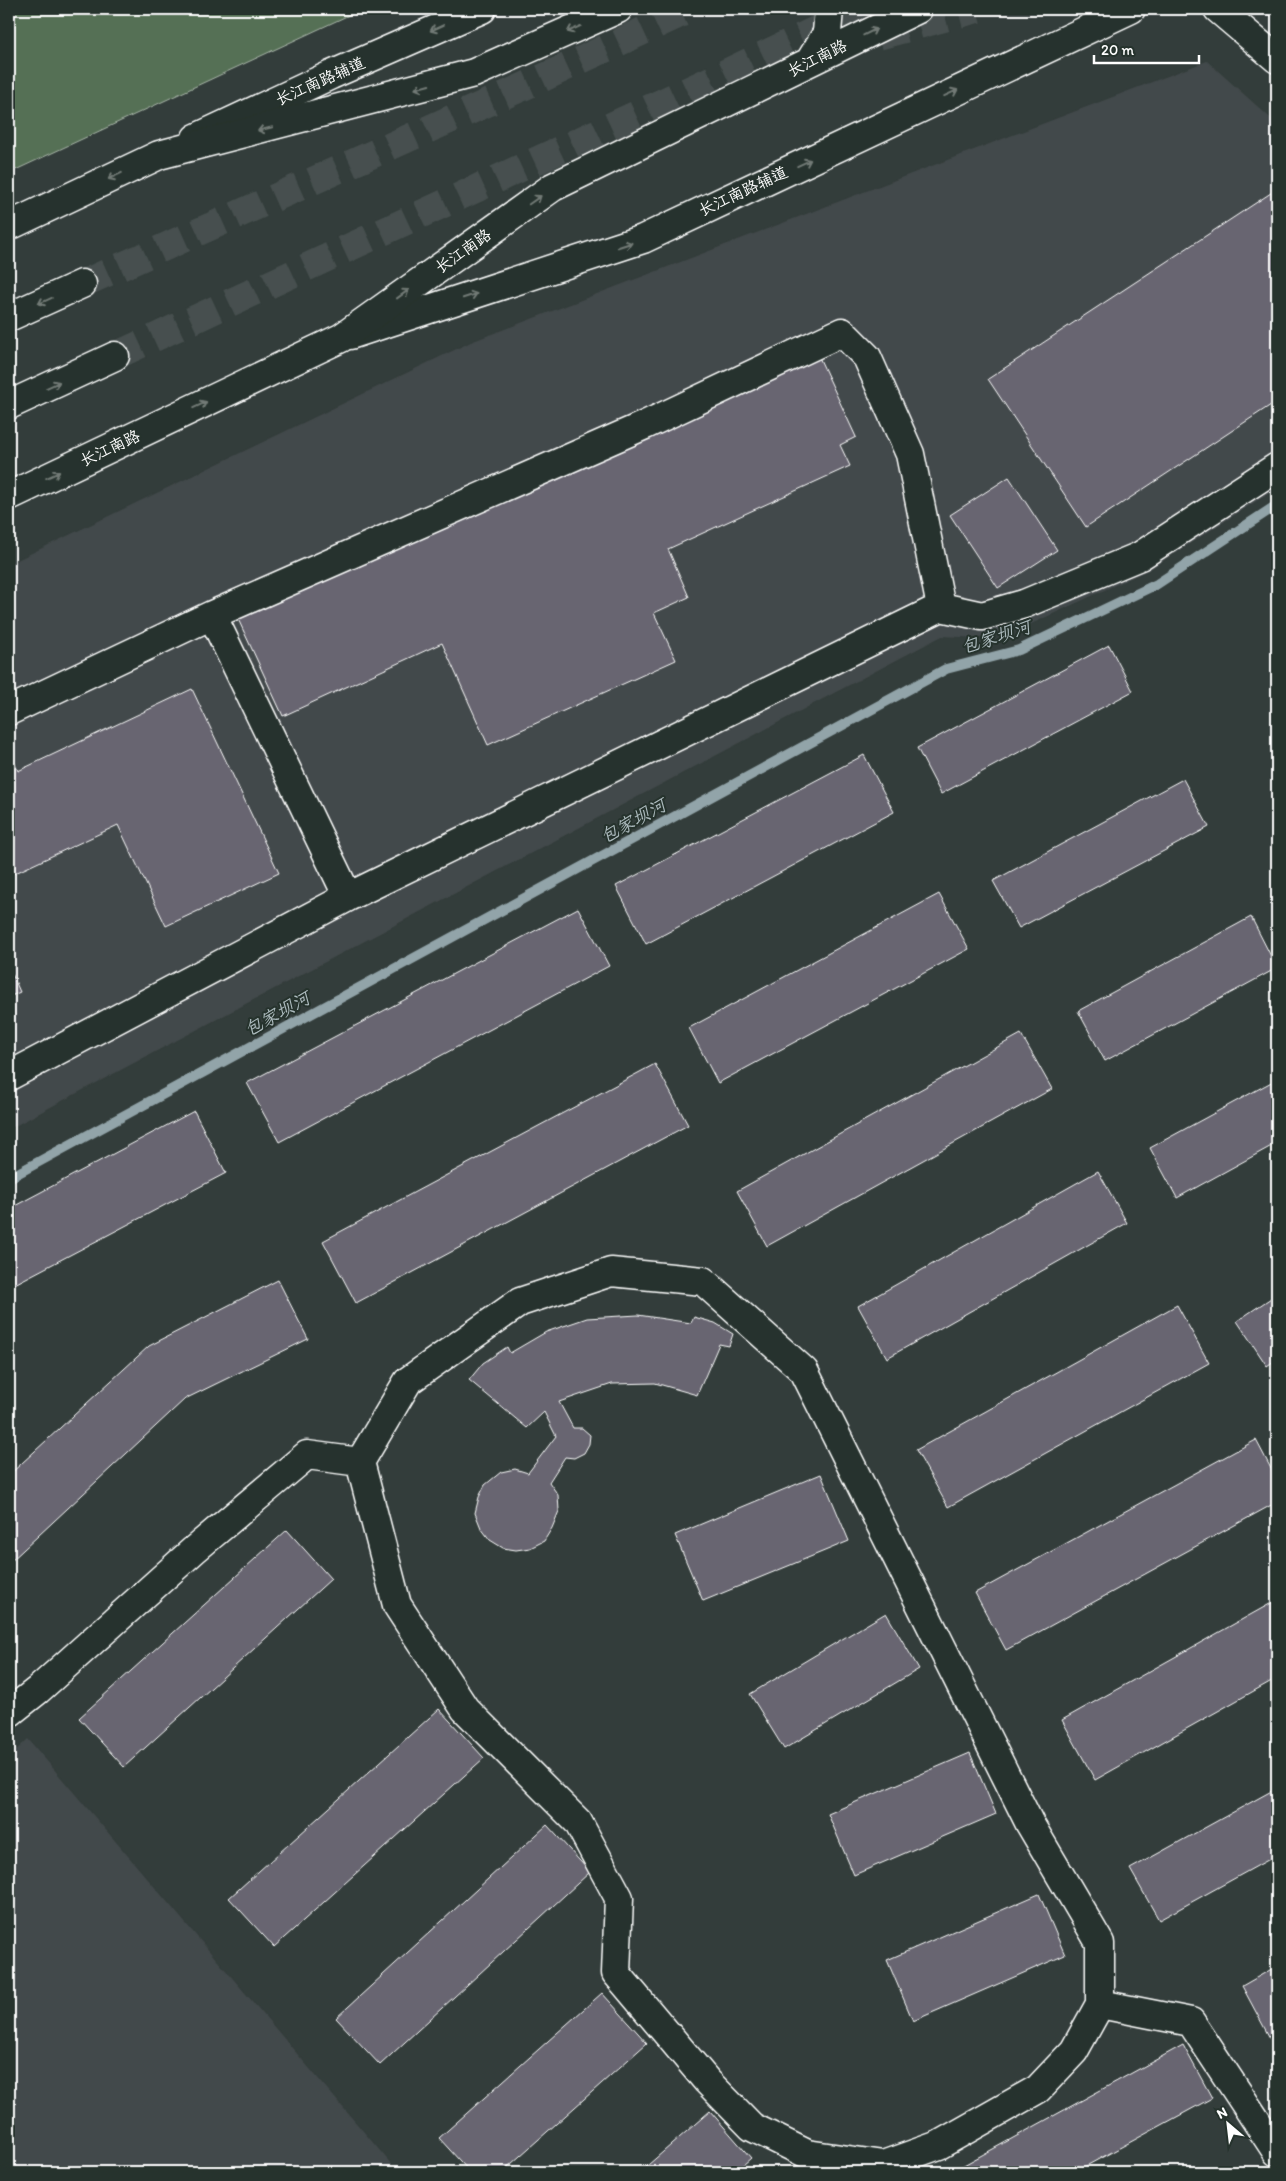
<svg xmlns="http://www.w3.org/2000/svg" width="1286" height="2181" viewBox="0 0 1286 2181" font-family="Itim,'LXGW WenKai TC',sans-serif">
<rect width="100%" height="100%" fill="#333d3b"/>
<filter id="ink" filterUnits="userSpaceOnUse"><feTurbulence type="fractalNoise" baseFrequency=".02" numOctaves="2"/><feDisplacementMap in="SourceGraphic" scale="10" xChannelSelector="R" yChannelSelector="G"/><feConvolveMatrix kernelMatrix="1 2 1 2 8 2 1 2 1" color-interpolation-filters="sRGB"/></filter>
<g filter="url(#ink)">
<path fill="#43494b" d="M1207 61 1277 124V488L1150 569 1018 630 979 638 942 636 9 1129V564L471 342Z
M28 1739 398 2172H9V1757Z"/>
<path fill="#556f55" stroke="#aab7aa" d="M9 9H362L9 173Z"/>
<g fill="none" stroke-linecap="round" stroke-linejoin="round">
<path stroke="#92a4a9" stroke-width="10" d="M9 1178 946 669 1019 650 1157 584 1277 505"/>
</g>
<path fill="#676571" stroke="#fff" d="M1277 189V401L1086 527 988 379Z
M818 355 856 437 840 445 850 466 668 549 689 597 654 613 676 660 488 745 442 643 283 716 238 619Z
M1009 477 1057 550 998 588 950 515Z
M1109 645 1133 691 941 794 917 748Z
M192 689 279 873 166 926 118 825 9 876V750L18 771Z
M864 755 894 812 646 944 616 886Z
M1183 779 1209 827 1019 928 993 881Z
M939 894 969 949 718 1083 689 1028Z
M578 908 609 966 279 1142 247 1083Z
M1251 917 1277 968 1105 1061 1078 1011Z
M9 967 20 992 9 997Z
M1021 1034 1052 1089 767 1246 737 1191Z
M655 1064 688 1125 356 1303 323 1241Z
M1277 1079V1143L1177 1198 1150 1148Z
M194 1111 226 1173 9 1287V1209Z
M1098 1171 1127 1223 887 1358 858 1306Z
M278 1280 308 1339 185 1399 9 1563V1475L149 1346Z
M1277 1294V1359L1267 1366 1237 1321Z
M1177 1305 1209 1363 948 1507 916 1450Z
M638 1315 691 1323 694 1317 715 1323 733 1334 729 1346 719 1344 697 1395 655 1383 612 1384 559 1402 573 1428H582L590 1435 589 1444 584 1453 574 1458 565 1457 549 1482 558 1495 559 1511 552 1528 544 1541 530 1548 516 1550 503 1548 490 1540 481 1528 475 1513 479 1497 485 1485 501 1472 515 1469 528 1473 556 1436 544 1412 527 1428 469 1380 483 1363 507 1347 510 1353 546 1332 587 1318Z
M1256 1440 1277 1480V1502L1006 1650 975 1593Z
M821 1474 849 1541 703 1601 675 1535Z
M287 1530 331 1579 124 1767 79 1718Z
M1277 1600V1678L1095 1780 1062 1720Z
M886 1613 919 1669 784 1749 750 1694Z
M439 1709 484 1758 274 1947 229 1898Z
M970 1753 996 1814 854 1875 828 1814Z
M1277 1788V1855L1159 1920 1130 1869Z
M547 1825 590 1872 380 2065 336 2018Z
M1039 1894 1065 1955 913 2021 887 1960Z
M1277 1966V2036L1271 2040 1242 1986Z
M602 1993 647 2043 502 2172H470L439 2138Z
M1183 2045 1212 2098 1075 2172H951Z
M710 2111 751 2158 735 2172H640Z"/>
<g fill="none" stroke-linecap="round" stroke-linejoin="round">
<path stroke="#47504f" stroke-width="28" stroke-dasharray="28 14" stroke-linecap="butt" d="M878 36 977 9
M82 284 534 82 690 9
M115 356 715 78 860 9"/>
<defs>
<path id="street" d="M212 615 348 897
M9 711 212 615 645 425 842 332 867 357 910 454 941 607
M9 1076 348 897 941 607 982 616 1024 604 1140 556 1277 467
M611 1272 703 1281 804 1371 1030 1824 1100 1943V2004L1074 2051 1038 2089 939 2145 883 2165 807 2154 752 2127 707 2081 616 1973 619 1898 578 1822 465 1709 397 1605 360 1462 408 1381 520 1302Z
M9 1713 38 1690 194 1550 307 1455 360 1462
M1100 2004 1191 2022 1277 2152"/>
<path id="secondary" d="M1218 9 1277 59
M196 138 331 75 482 9
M350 335 643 239 1131 9"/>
<path id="primary" d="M810 61 827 33 829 9
M9 226 159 155 474 73 618 9
M9 496 341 338 553 187 918 9"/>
<path id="highway" d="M9 317 82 284
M9 405 115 356"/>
</defs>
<use href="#street" stroke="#fff" stroke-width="31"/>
<use href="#secondary" stroke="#fff" stroke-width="31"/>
<use href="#primary" stroke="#fff" stroke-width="31"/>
<use href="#highway" stroke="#fff" stroke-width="31"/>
<use href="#street" stroke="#26332d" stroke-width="28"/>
<use href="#secondary" stroke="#26332d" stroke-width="28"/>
<use href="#primary" stroke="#26332d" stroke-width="28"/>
<use href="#highway" stroke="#26332d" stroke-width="28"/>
</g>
<defs><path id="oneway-shaft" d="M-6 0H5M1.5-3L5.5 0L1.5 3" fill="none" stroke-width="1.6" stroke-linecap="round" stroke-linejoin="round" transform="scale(1.25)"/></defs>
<g stroke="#727a76">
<use href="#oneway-shaft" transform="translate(437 28) rotate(156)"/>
<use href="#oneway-shaft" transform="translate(574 29) rotate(156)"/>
<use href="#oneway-shaft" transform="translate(870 32) rotate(-26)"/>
<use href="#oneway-shaft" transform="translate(422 87) rotate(165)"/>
<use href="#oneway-shaft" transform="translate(951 93) rotate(-25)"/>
<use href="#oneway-shaft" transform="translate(265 129) rotate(166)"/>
<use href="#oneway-shaft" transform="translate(804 163) rotate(-25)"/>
<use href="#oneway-shaft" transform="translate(115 176) rotate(155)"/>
<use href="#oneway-shaft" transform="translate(535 200) rotate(-35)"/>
<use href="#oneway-shaft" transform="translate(625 245) rotate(-18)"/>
<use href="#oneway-shaft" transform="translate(403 294) rotate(-36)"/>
<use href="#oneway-shaft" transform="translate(470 296) rotate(-18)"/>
<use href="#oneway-shaft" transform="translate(45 301) rotate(156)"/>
<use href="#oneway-shaft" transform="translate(53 385) rotate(-25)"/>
<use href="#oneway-shaft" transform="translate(200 405) rotate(-25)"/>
<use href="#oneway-shaft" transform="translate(53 475) rotate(-25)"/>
</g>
</g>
<g text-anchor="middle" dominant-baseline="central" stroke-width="4" stroke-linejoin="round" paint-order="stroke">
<g font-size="16" fill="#fff" stroke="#26332d">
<text transform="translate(817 58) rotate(-26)">长江南路</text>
<text transform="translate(320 81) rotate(-24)">长江南路辅道</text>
<text transform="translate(743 191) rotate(-25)">长江南路辅道</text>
<text transform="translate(463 251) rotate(-35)">长江南路</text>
<text transform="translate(110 448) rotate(-25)">长江南路</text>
</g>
<g font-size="18" font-style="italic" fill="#adbbbe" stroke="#26332d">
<text transform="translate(996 637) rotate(-18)">包家坝河</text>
<text transform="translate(633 821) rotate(-29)">包家坝河</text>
<text transform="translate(277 1014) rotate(-29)">包家坝河</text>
</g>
</g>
<rect width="1286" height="2181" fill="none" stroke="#26332d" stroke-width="30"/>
<rect x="15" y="15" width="1256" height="2151" fill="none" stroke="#fff" stroke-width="2" filter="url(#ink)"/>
<g transform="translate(1228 2124) rotate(332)" stroke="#26332d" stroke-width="4" paint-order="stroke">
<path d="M0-4L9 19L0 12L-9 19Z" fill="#ffffff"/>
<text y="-8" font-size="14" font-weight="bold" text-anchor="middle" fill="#ffffff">N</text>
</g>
<path d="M1094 55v8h105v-8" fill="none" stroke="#ffffff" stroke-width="2.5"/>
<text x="1101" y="55" font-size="15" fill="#ffffff" stroke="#26332d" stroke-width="4" paint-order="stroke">20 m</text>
</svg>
